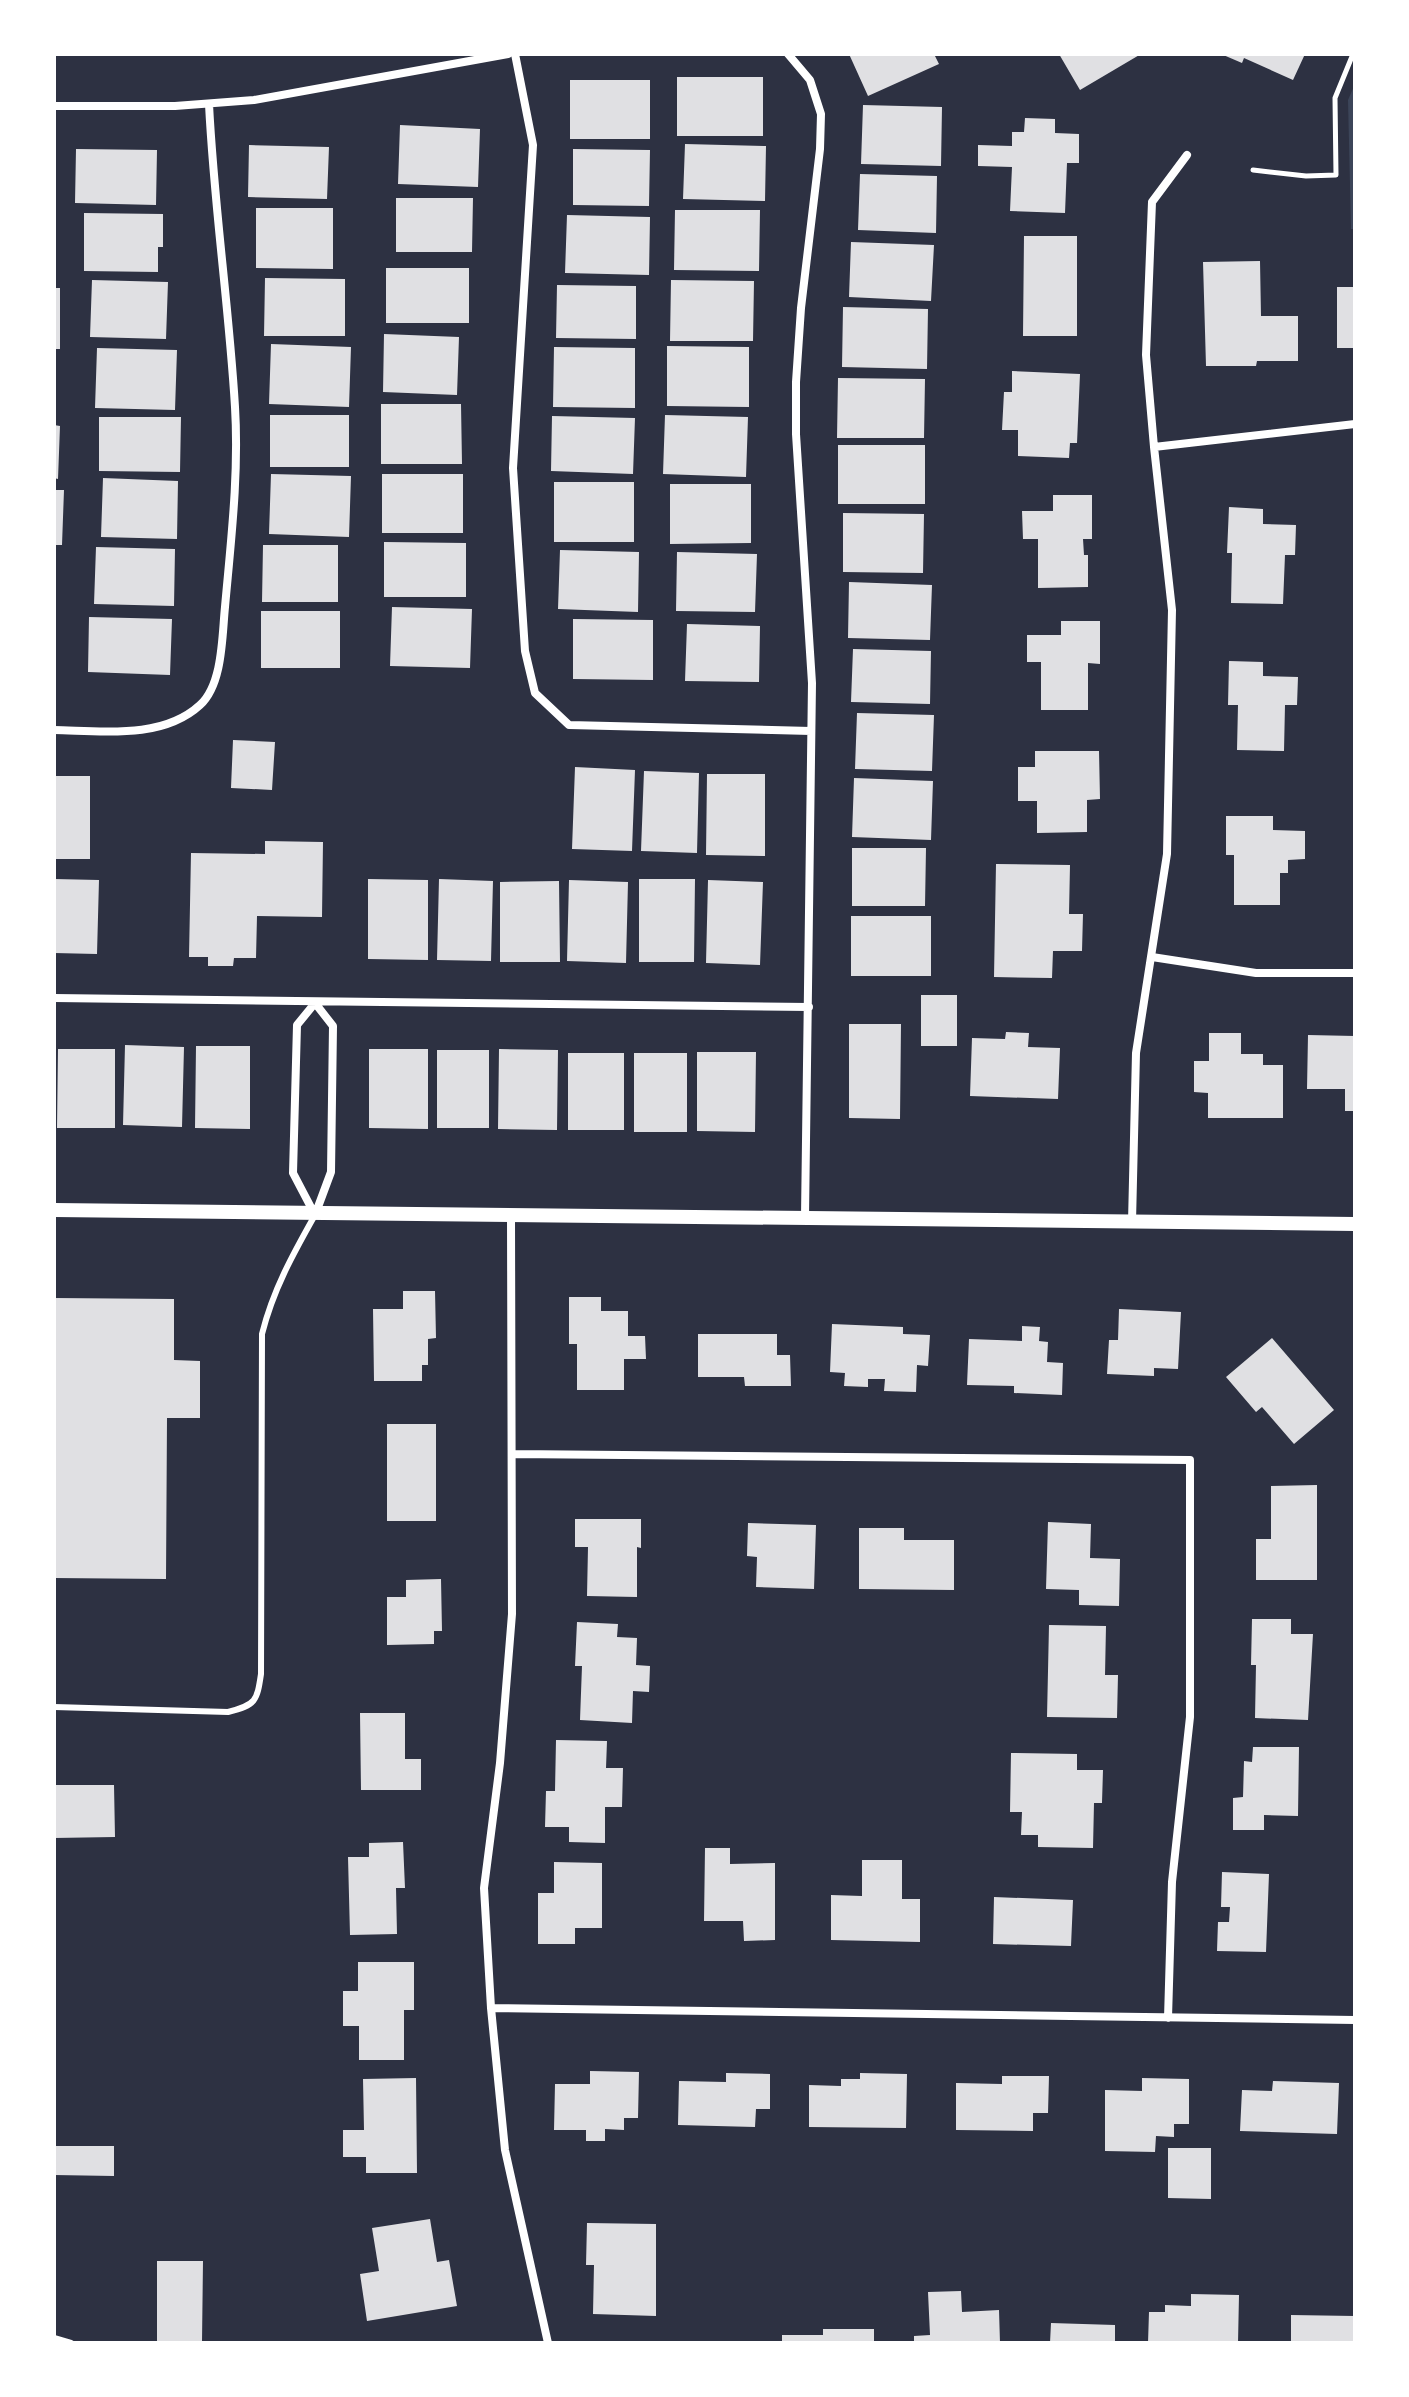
<svg xmlns="http://www.w3.org/2000/svg" width="1409" height="2397" viewBox="0 0 1409 2397" font-family="'Fira Sans Condensed',sans-serif">
<rect width="100%" height="100%" fill="#2d3142"/>
<path fill="#3c4559" d="M1355 84V229H1351L1348 100Z"/>
<path fill="#e0e0e3" d="M849 54H934L939 64 868 96Z
M1059 54H1141L1080 90Z
M1221 54H1305L1293 80 1244 58 1242 63Z
M677 77H763V136H677Z
M570 80H650V139H570Z
M863 105 942 107 941 166 861 164Z
M1025 118 1055 119V133L1079 134V163H1067L1065 213 1010 211 1012 167 978 166V145L1012 146V132H1024Z
M400 125 480 129 478 187 398 184Z
M685 144 766 146 765 201 683 199Z
M249 145 329 147 327 199 248 197Z
M76 149 157 150 156 205 75 203Z
M573 149 650 150 649 206 573 205Z
M860 174 937 176 936 233 858 230Z
M396 198H473L472 252H396Z
M256 208H333V269L256 268Z
M675 210H760L759 271 674 270Z
M84 213 163 214V247H158V272L84 271Z
M567 215 650 217 649 275 565 273Z
M1024 236H1077V336H1023Z
M851 242 934 245 931 301 849 297Z
M1260 261 1261 316H1298V361H1257L1256 366H1206L1203 262Z
M386 268H469V323H386Z
M265 278 345 279V336H264Z
M92 280 168 282 166 339 90 337Z
M671 280 754 281 753 341H670Z
M557 285 636 286V339L556 338Z
M1337 287H1355V348H1337Z
M54 288H60V349H54Z
M843 307 928 309 927 369 842 367Z
M384 334 459 337 457 395 383 392Z
M271 344 351 347 349 407 269 404Z
M667 346 749 347V407L667 406Z
M554 347 635 348V408L553 407Z
M97 348 177 350 175 410 95 408Z
M1012 371 1080 374 1077 443H1070L1069 458 1018 456V430H1002L1004 392H1012Z
M838 378 925 379 924 438H837Z
M381 404H461L462 464H381Z
M270 415H349V467H270Z
M665 415 748 417 746 477 663 474Z
M552 416 635 418 633 474 551 471Z
M99 417H181L180 472 99 471Z
M54 425 60 426 58 479 54 478Z
M838 445H925V504H838Z
M271 474 351 476 349 537 269 534Z
M382 474H463V533H382Z
M103 478 178 481 177 539 101 537Z
M554 482H634V542H554Z
M670 484H751V543L670 544Z
M54 490H64L62 545H54Z
M1053 495H1092V539H1083L1084 555H1088V587L1038 588V539H1023L1022 511H1053Z
M1229 507 1263 509V524L1296 525 1295 555H1285L1283 604 1231 603 1232 553H1227Z
M843 513 924 514 923 573 843 572Z
M384 542 466 543V597H384Z
M263 545H338V602H262Z
M96 547 175 549 174 606 94 604Z
M560 550 639 552 638 612 558 609Z
M677 552 757 554 755 612 676 611Z
M849 582 932 585 930 640 848 638Z
M392 607 472 609 470 668 390 666Z
M261 611H340V668H261Z
M89 617 172 619 170 675 88 672Z
M573 619 653 620V680L573 679Z
M1061 621H1100V664L1088 663V710H1041V662H1027V635H1061Z
M687 624 760 626 759 682 685 681Z
M853 649 931 651 930 704 851 702Z
M1229 661 1263 662V676L1298 677 1297 705H1285L1284 751 1237 750 1238 705H1228Z
M857 713 934 715 932 771 855 769Z
M233 740 275 742 272 790 231 788Z
M1035 751H1099L1100 799 1087 800V832L1037 833V801H1018V767H1035Z
M575 767 635 770 632 851 572 849Z
M644 771 699 773 697 853 641 851Z
M707 774H765V856L706 855Z
M54 776H90V859H54Z
M854 778 933 781 931 840 852 837Z
M1226 816H1273V830L1305 831V859L1288 860V873H1280V905H1234V855H1226Z
M265 841 323 842 322 917 257 916 256 958H234L233 966H208V957H189L191 853 265 854Z
M852 848H926L925 906H852Z
M996 864 1070 865 1069 914H1083L1082 951H1053L1052 978 994 977Z
M54 879 99 880 97 954 54 953Z
M368 879 428 880V960L368 959Z
M439 879 493 881 491 961 437 960Z
M639 879H695L694 962H639Z
M569 880 628 882 626 963 567 961Z
M708 880 763 882 760 965 706 963Z
M559 881 560 962H500V882Z
M851 916H931V976H851Z
M921 995H957V1046H921Z
M849 1024H901L900 1119 849 1118Z
M1006 1032 1029 1033 1028 1047 1060 1048 1058 1099 970 1096 972 1038 1005 1039Z
M1209 1033H1241V1054H1263V1065H1283V1118H1208V1093L1194 1092V1061H1209Z
M1308 1035 1355 1036V1111H1345V1089H1307Z
M125 1045 184 1047 182 1127 123 1125Z
M196 1046H250V1129L195 1128Z
M58 1049H115V1128H57Z
M369 1049H428V1129L369 1128Z
M499 1049 558 1050 557 1130 498 1129Z
M437 1050H489V1128H437Z
M697 1052H756L755 1132 697 1131Z
M568 1053H624V1130H568Z
M634 1053H687V1132H634Z
M403 1291H435L436 1338 428 1339V1365H422V1381H374L373 1309H403Z
M569 1297H601V1311H628V1336H645L646 1359H624V1390H577V1344H569Z
M54 1298 174 1299V1360L200 1361V1418H167L166 1579 54 1578Z
M1119 1309 1181 1312 1178 1369 1154 1368V1376L1107 1374 1109 1340H1118Z
M832 1324 903 1327V1334L930 1335 928 1366 917 1365 916 1392 884 1391 885 1379H868V1387L844 1386 845 1373 830 1372Z
M1022 1326 1040 1327 1039 1341 1048 1342 1047 1362 1063 1363 1062 1395 1014 1393V1386L967 1385 969 1339 1022 1341Z
M698 1334H777V1355H790L791 1386H745L744 1377H698Z
M1272 1338 1334 1410 1294 1444 1262 1407 1256 1412 1226 1377Z
M387 1424H436V1521H387Z
M1317 1485V1580H1256V1539H1271V1486Z
M575 1519H641V1548L637 1547V1597L587 1596 588 1547H575Z
M1048 1522 1091 1524 1090 1558 1120 1559 1119 1606 1079 1605V1590L1046 1589Z
M748 1523 816 1525 814 1589 756 1587 757 1557 747 1556Z
M859 1528H904V1540H954V1590L859 1589Z
M441 1579 442 1631H434V1644L387 1645V1597H406V1580Z
M1252 1619H1291V1634H1313L1308 1720 1255 1718 1256 1665H1251Z
M577 1622 618 1624 617 1637 637 1638 636 1665 650 1666 649 1692 633 1691 632 1723 580 1720 582 1666H575Z
M1049 1625 1106 1626 1105 1675H1118L1117 1718 1047 1717Z
M360 1713H405V1759H421V1790H361Z
M556 1740 607 1741 606 1768H623L622 1807H605V1843L569 1842V1827H545L546 1791H555Z
M1253 1747H1299L1298 1816 1264 1815V1830H1233V1798L1243 1797 1244 1761 1252 1762Z
M1011 1753 1077 1754V1770H1103L1102 1803H1094L1093 1848 1038 1847V1835H1021L1022 1812H1010Z
M54 1785H114L115 1837 54 1838Z
M403 1842 405 1888H396L397 1934 350 1935 348 1857H369V1843Z
M705 1848H730V1864L775 1863V1940L744 1941 743 1921H704Z
M862 1860H902V1899H920V1942L831 1940V1895L862 1896Z
M554 1862 602 1863V1928H575V1944H538V1893H554Z
M1222 1872 1269 1874 1266 1952 1217 1951 1218 1922H1229L1230 1907H1221Z
M994 1897 1073 1900 1071 1946 993 1944Z
M358 1962H414V2010H404V2060H359V2026H343V1991H358Z
M590 2071 639 2072 638 2118H624V2130L605 2129V2141H586V2130H554L555 2084H590Z
M726 2073 770 2074V2109H756L755 2127 678 2125 679 2081 726 2082Z
M860 2073 907 2074 906 2128 809 2127V2085L841 2086V2079H860Z
M1002 2076H1049L1048 2113H1033V2131L956 2130V2083L1002 2084Z
M416 2078 417 2173H366V2157H343V2130H364L363 2079Z
M1142 2078 1189 2079V2124H1174V2137L1156 2136 1155 2152 1105 2151V2090L1142 2091Z
M1273 2081 1339 2083 1337 2134 1240 2131 1242 2090 1272 2091Z
M54 2146H114V2176L54 2175Z
M1168 2148H1211V2199L1168 2198Z
M430 2219 437 2262 449 2260 457 2306 367 2321 360 2274 379 2271 372 2228Z
M587 2223 656 2224V2316L593 2314 594 2265H586Z
M157 2261H203L202 2343H157Z
M961 2291 962 2312 999 2310 1000 2343H914V2336L930 2335 928 2292Z
M1191 2294 1239 2295 1238 2343H1148L1149 2312H1165V2305L1191 2306Z
M1291 2315 1355 2316V2343H1291Z
M1051 2323 1115 2325V2343H1050Z
M823 2329H874V2343H782V2335H823Z"/>
<g fill="none" stroke-linecap="round" stroke-linejoin="round">
<path stroke="#fff" stroke-width="5" d="M1253 170 1306 176 1336 175 1335 98 1353 54"/>
<path stroke="#fff" stroke-width="6" d="M54 1707 228 1712C256 1705 257 1701 261 1674L262 1334C273 1290 293 1254 315 1215
M54 2338 71 2343"/>
<path stroke="#fff" stroke-width="8" d="M515 54 533 145 513 468 525 651 535 693 569 725 811 731
M788 54 810 80 821 114 820 149 801 308 796 382V434L812 683 805 1217
M54 106H175L254 100 508 54
M1154 447 1355 424
M54 730C101 731 162 740 200 705 223 684 222 636 225 607 231 540 239 474 235 407 229 306 214 206 209 104
M1152 957 1256 973H1355
M54 998 809 1007
M315 1003 333 1026 331 1172 315 1215 293 1173 297 1025Z
M511 1217 512 1614 500 1763 484 1888 491 2008 505 2150 548 2343
M1132 1222 1136 1053 1167 854 1172 610 1154 447 1146 355 1152 202 1187 155
M512 1454 1190 1460V1717L1172 1882 1168 2018
M491 2008 1355 2020"/>
<path stroke="#fff" stroke-width="14" d="M54 1210 1355 1224"/>
</g>
<rect width="1409" height="2397" fill="none" stroke="#ffffff" stroke-width="112"/>
</svg>
